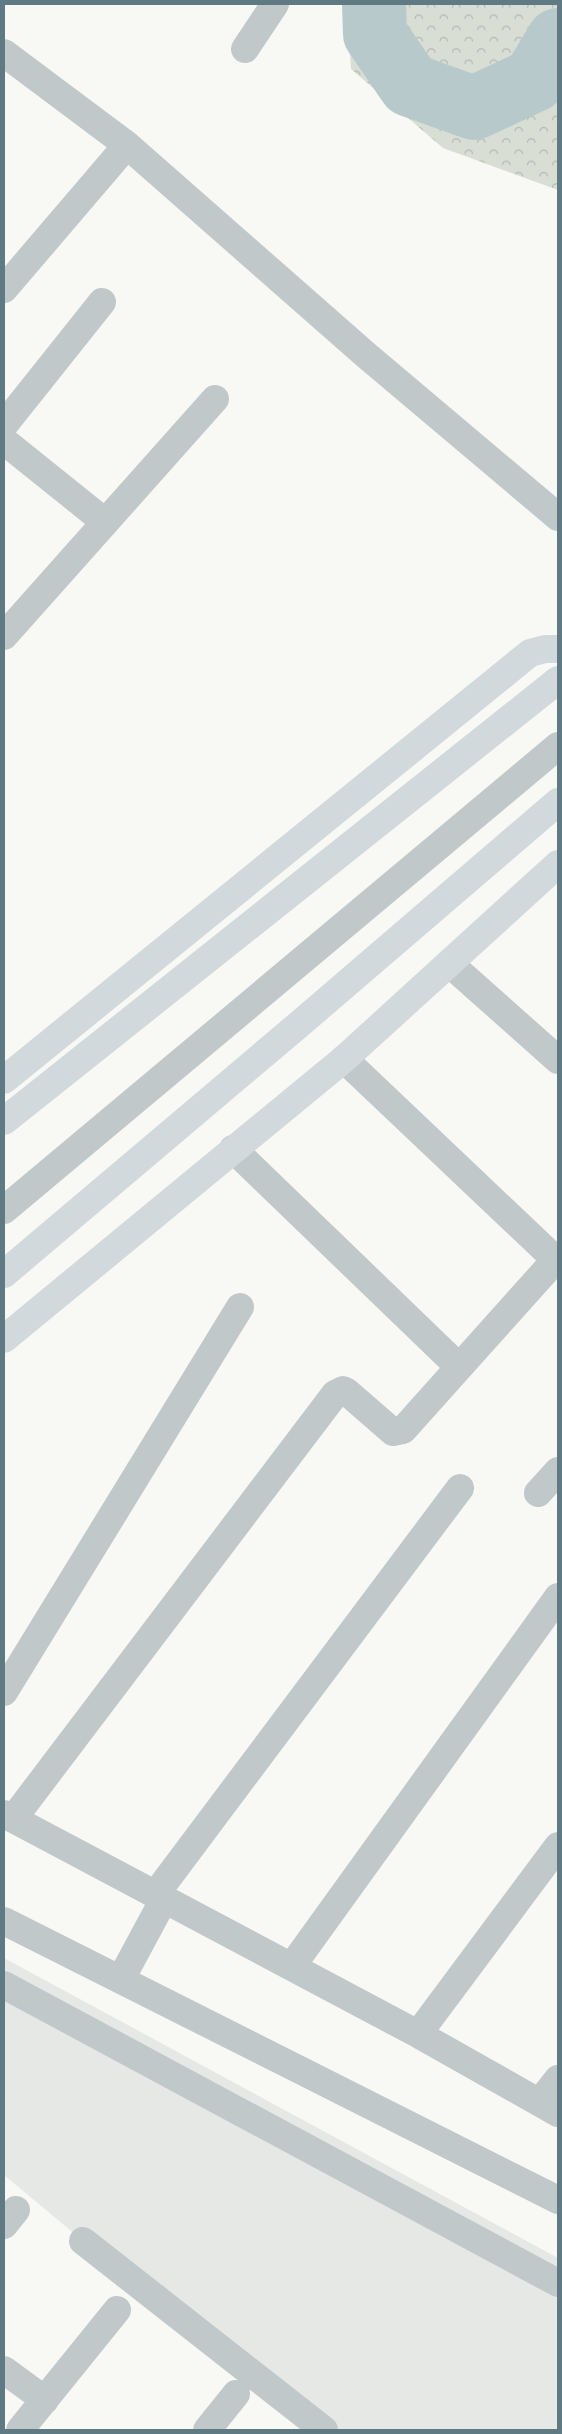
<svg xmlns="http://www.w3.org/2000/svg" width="562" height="2434" viewBox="0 0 562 2434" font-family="'PT Sans',sans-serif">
<defs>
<pattern id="forest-crowns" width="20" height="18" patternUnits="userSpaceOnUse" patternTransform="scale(1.25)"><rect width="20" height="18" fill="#d9ded4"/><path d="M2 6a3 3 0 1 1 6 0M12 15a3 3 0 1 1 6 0" fill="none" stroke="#b3b9b2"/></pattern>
</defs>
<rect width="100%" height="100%" fill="#f8f8f5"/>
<path fill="#e6e8e6" d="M4 1958 558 2258V2430H310L4 2175Z"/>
<path fill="url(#forest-crowns)" d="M347 4H558V190L443 148 351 69Z"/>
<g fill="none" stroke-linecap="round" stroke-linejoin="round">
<path stroke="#b7c9cb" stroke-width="64" d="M374 4 375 34 410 85 474 108 534 80 558 40"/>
<path stroke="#c0c8ca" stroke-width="28" d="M245 49 275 4
M4 53 127 145 366 355 558 517
M4 289 127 145
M4 425 102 302
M4 441 105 522
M4 636 215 399
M450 964 558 1060
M344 1059 558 1262
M233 1149 459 1367
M4 1210 558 746
M538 1493 558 1471
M4 1692 240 1307
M4 1814 418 2034 558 2113
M13 1819 335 1394 343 1390 347 1392 393 1432 403 1430 558 1257
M155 1895 460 1488
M4 1921 558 2200
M292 1966 558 1597
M121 1979 164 1899
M4 1985 558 2283
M418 2034 558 1846
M540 2102 558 2079
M4 2225 16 2210
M83 2241 324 2430
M4 2370 45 2400
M20 2430 117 2310
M207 2430 236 2394"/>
<path stroke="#d2d9dc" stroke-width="28" d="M4 1080 530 653 545 649H558
M4 1121 558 680
M4 1274 303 1021 558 802
M4 1339 344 1059 558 864"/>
</g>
<rect width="562" height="2434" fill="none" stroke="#607a84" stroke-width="10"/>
</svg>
